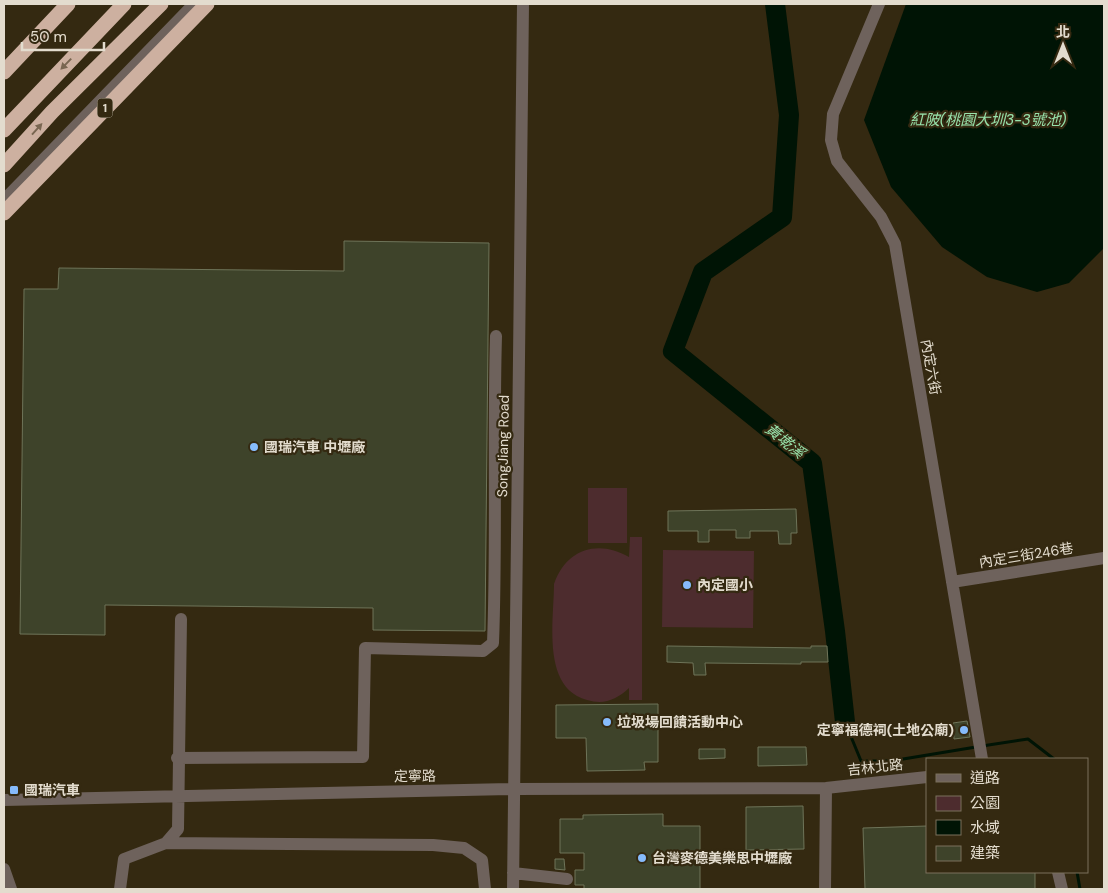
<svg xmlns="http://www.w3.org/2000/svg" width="1108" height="893" viewBox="0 0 1108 893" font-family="'DM Sans','Noto Sans TC',sans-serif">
<rect width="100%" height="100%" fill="#342911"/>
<path fill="#4d2c2e" d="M588 488H627V543H588Z
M630 537H642V700H629V688C616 700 604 705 587 700 541 688 554 620 554 584 566 549 598 539 629 557Z
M663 550 754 551 753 628 662 627Z"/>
<path fill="#001405" d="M906 4H1104V248L1069 283 1037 292 987 277 942 247 891 187 864 120Z"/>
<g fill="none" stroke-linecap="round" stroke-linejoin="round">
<path stroke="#001405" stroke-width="3" d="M845 722 861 761H891L976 747
M982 746 1028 739 1054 759
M1077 872 1080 889"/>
<path stroke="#001405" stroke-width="20" d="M775 4 789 115 782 217 703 272 673 351 812 463 835 631 845 722"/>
</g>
<path fill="#3e432a" stroke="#6e7459" d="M344 241 489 243 485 631 373 630V608L105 605V635L20 634 24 289H58L59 268 344 271Z
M796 509 797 533H791V544H779L778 531H750V538H736V530H709V542H698V531H668V511Z
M667 646 811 648V646H827L828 662H801V664L705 663 706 675H694L693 663 667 662Z
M658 704V762H644L645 770 587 771 586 738H556V705Z
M967 721 970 737 954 739 953 723Z
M758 747H806L807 765 758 766Z
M699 749H725V758L699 759Z
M803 806 804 849 746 850V807Z
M663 814V826H700V889H584V885H575V870H584V853H560V819H583V815Z
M927 826V872H1035V889H865L863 828Z
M555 859H564L565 870 555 869Z"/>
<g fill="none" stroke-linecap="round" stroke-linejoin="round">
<path stroke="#6e625c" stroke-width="12" d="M879 4 833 114 831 140 837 161 881 217 895 244 982 759
M4 200 194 4
M952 582 1104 558
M177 758 363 757 365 648 483 651 493 643C497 541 493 438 496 336
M4 800 514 789 826 788 927 777
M166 843 433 845 464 848 482 860 485 889
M4 869 11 889
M1058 872 1062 889
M513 873 567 879
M120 889 124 859 166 843 178 829 181 619
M513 889 523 4
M825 889 826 788"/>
<path stroke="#cdb0a0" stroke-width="15" d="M4 72 68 4
M4 130 124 4
M4 165 52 112 161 4
M4 213 207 4"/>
</g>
<defs><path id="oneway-solid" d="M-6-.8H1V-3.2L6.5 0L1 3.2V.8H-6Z" transform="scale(1.25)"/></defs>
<g fill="#796651">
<use href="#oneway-solid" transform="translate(66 64) rotate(134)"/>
<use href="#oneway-solid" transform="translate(37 129) rotate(-48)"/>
</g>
<g fill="#86bbfb" stroke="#342911" stroke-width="2">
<circle cx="254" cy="447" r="5"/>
<circle cx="687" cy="585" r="5"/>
<circle cx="607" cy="722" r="5"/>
<circle cx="964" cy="730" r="5"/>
<rect x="9" y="785" width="10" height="10" rx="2.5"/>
<circle cx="642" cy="858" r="5"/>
</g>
<g text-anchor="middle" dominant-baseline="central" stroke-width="4.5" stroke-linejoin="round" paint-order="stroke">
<rect fill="#342911" stroke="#aea695" stroke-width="1" x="97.5" y="98.5" width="15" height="19" rx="4"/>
<g font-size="12" font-weight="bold" fill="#e3dcce">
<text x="105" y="108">1</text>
</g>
<g font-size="14" fill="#e3dcce" stroke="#342911">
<text transform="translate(931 367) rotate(80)">內定六街</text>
<text transform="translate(503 446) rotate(-89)">SongJiang Road</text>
<text transform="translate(1026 555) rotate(-9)">內定三街246巷</text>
<text transform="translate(875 767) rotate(-6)">吉林北路</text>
<text transform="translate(415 776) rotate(-1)">定寧路</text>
</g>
<g font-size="14" font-weight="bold" fill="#e3dcce" stroke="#342911" text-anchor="start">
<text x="264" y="447">國瑞汽車 中壢廠</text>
<text x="697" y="585">內定國小</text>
<text x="617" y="722">垃圾場回饋活動中心</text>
<text x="954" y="730" text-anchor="end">定寧福德祠(土地公廟)</text>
<text x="24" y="790">國瑞汽車</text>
<text x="652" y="858">台灣麥德美樂思中壢廠</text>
</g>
<g font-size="15" font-style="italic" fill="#98e2ab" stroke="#342911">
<text x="988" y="120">紅陂(桃園大圳3-3號池)</text>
<text transform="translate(785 441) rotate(39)">黃墘溪</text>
</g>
</g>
<rect width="1108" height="893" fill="none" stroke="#e3dcce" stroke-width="10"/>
<rect x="926" y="758" width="162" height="115" fill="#342911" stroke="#7a715d"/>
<rect x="936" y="774" width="25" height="8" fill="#6e625c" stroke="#7a715d"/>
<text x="970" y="783" font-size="15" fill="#e3dcce">道路</text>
<rect x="936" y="796" width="25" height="15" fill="#4d2c2e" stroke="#7a715d"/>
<text x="970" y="808" font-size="15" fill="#e3dcce">公園</text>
<rect x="936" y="820" width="25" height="15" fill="#001405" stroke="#7a715d"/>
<text x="970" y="833" font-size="15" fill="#e3dcce">水域</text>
<rect x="936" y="846" width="25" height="15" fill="#3e432a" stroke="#7a715d"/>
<text x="970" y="858" font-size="15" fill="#e3dcce">建築</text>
<g transform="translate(1063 45)" stroke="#342911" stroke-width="4" paint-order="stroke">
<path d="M0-4L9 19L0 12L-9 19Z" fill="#e3dcce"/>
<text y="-8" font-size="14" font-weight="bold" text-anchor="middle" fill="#e3dcce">北</text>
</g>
<path d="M22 42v8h82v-8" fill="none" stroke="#e3dcce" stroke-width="2.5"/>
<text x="30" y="42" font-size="15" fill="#e3dcce" stroke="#342911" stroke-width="4" paint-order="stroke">50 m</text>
</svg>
